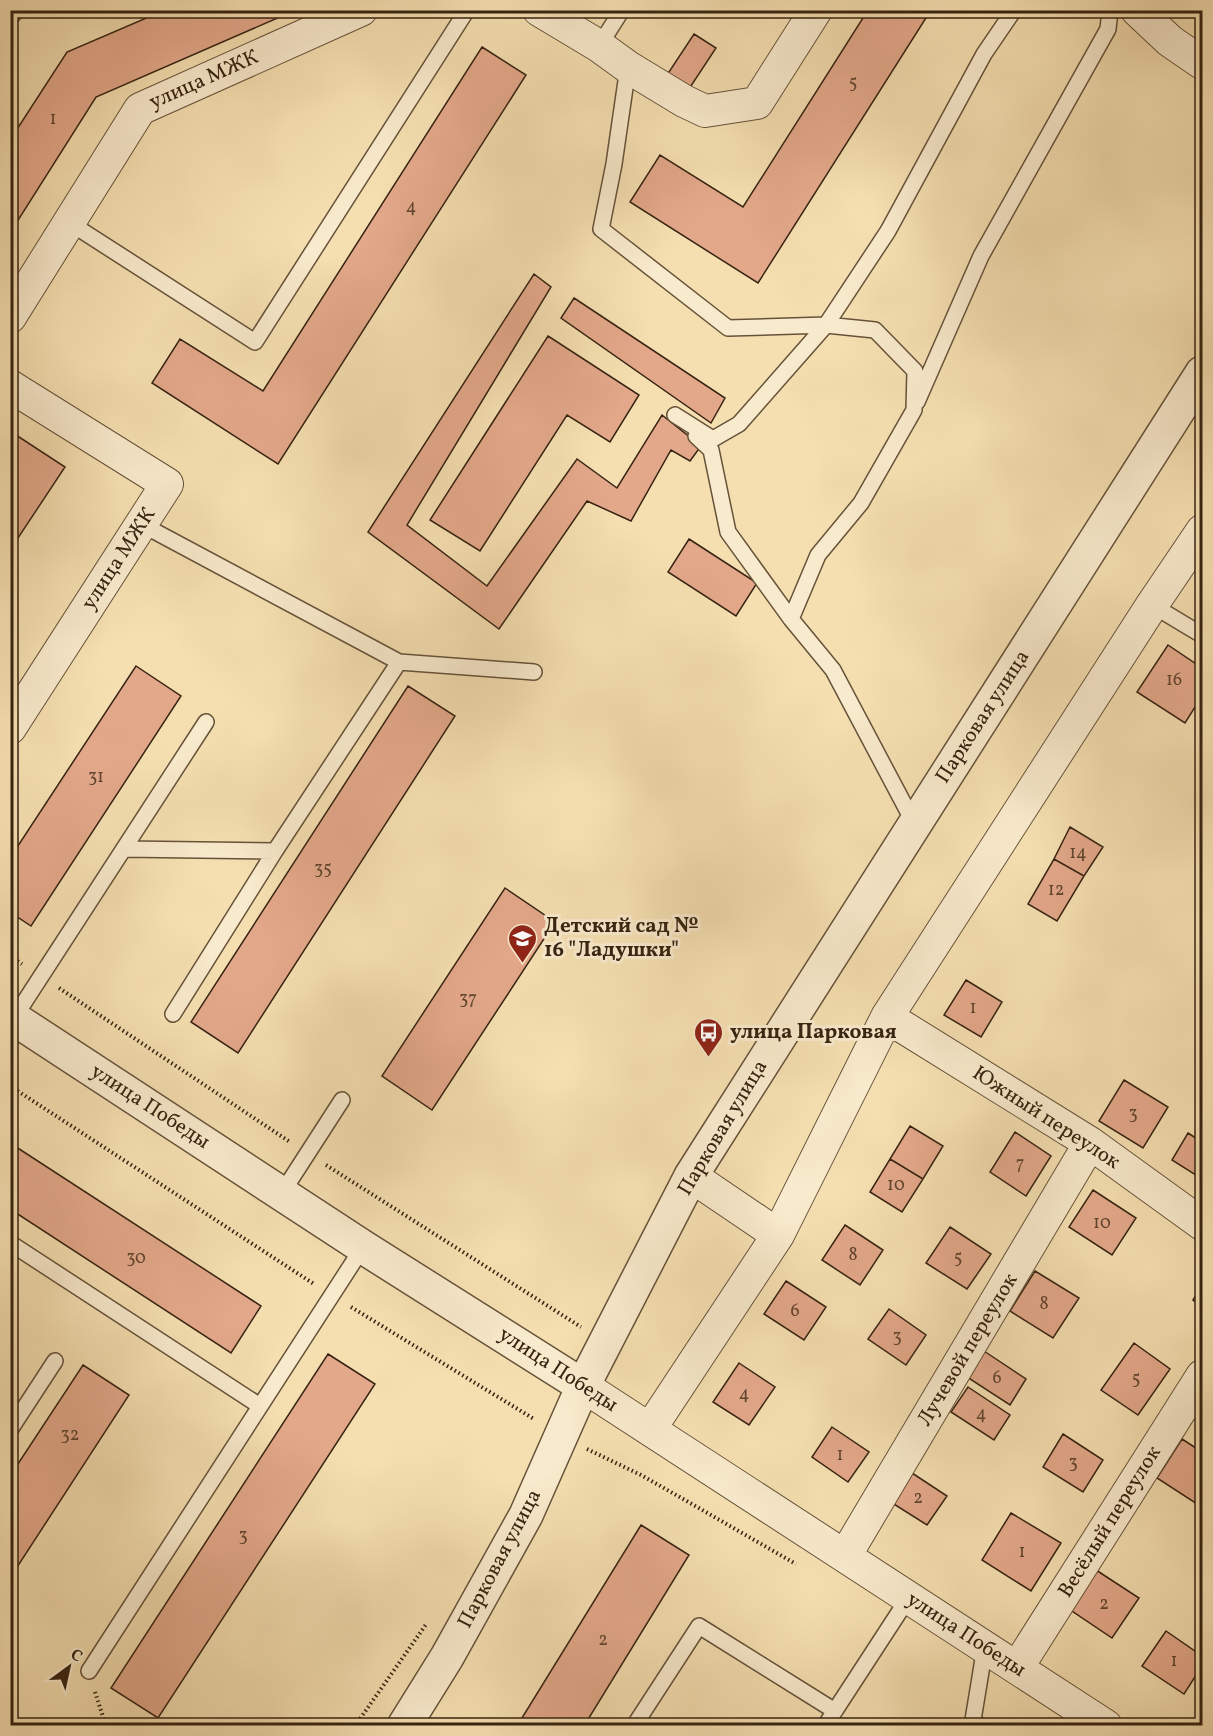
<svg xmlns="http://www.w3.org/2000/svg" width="1213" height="1736" viewBox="0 0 1213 1736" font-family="Vollkorn,serif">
<rect width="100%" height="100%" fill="#f5dfb1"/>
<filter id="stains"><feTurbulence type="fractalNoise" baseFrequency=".00333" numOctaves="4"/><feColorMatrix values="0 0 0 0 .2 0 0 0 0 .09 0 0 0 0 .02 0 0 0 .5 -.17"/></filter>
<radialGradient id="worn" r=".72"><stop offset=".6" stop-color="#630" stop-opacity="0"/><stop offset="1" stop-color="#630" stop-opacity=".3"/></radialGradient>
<path fill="#e3a88a" stroke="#362311" stroke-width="1.5" d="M165 10H296L96 97 10 233V140L67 52Z
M868 10H931L758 283 630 202 660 155 743 207Z
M694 34 716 48 689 89 667 75Z
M482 47 526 75 278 464 152 383 180 339 263 391Z
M534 274 551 287 407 525 487 586 577 459 617 488 662 415 701 446 690 461 671 450 631 521 587 501 499 629 368 532Z
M574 298 725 398 711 423 561 318Z
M548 336 639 395 610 442 567 415 480 551 430 520Z
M16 435 65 467 10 550V444Z
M689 539 757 583 736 616 668 572Z
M1168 645 1202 668V696L1185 723 1137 692Z
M136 666 181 696 31 926 10 912V858Z
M408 686 455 716 238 1053 191 1022Z
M1070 827 1103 847 1084 876 1054 859Z
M1054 859 1084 876 1057 921 1028 904Z
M505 888 555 922 432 1110 382 1076Z
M966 980 1002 1002 981 1037 944 1015Z
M1124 1080 1168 1107 1143 1148 1099 1121Z
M910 1126 943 1146 923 1179 890 1159Z
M1015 1132 1051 1156 1026 1196 990 1172Z
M1188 1133 1202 1142V1179L1172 1160Z
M10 1143 261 1306 231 1353 10 1209Z
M890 1159 923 1179 902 1212 870 1192Z
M1093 1190 1136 1218 1112 1255 1069 1227Z
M845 1225 883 1250 860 1285 822 1260Z
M950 1227 991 1254 967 1289 926 1263Z
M1035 1271 1079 1298 1053 1338 1010 1311Z
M786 1281 826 1307 804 1340 764 1314Z
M1202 1285V1307L1193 1300Z
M889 1309 926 1335 906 1365 868 1339Z
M1134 1343 1170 1369 1138 1415 1101 1390Z
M984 1351 1026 1379 1010 1405 967 1377Z
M328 1354 375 1384 158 1718 111 1688Z
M739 1363 775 1387 749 1425 713 1402Z
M83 1365 129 1395 10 1578V1476Z
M968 1387 1010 1415 994 1440 951 1412Z
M832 1427 869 1452 848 1482 812 1457Z
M1063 1434 1103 1460 1083 1492 1043 1467Z
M1182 1439 1202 1452V1496L1197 1504 1157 1478Z
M909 1471 947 1496 927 1525 889 1501Z
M1011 1513 1061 1543 1031 1591 982 1560Z
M641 1525 689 1555 584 1726H517Z
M1096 1570 1139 1598 1112 1638 1069 1609Z
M1166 1631 1202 1656V1666L1184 1694 1142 1666Z"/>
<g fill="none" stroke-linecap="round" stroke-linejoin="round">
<defs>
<path id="service" d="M10 18 17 10
M599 46 622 10
M628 67 614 164 601 229 728 328 826 325 875 330 915 371 914 410 861 503 818 555 791 619 833 670 914 823
M70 223 255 342 467 10
M917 402 981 256 1108 29 1110 10
M675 415 713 439 739 424 826 325 888 231 984 54 1014 10
M696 436 711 450 728 532 791 619
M141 524 399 662 534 672
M1152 605 1202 635
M124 849 275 851 399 662
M173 1014 275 851
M14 1018 206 722
M282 1193 342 1100
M10 1243 260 1406
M10 1430 55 1361
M89 1671 363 1247
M634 1726 699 1626 835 1711
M825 1726 909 1597
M980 1726 973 1720 985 1647"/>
<path id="minor" d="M539 10 599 46 628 67 684 101 705 111 757 103 816 10
M1137 10 1170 41 1202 63
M10 317 140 109 361 10
M10 386 167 484 10 728
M887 1017 1090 1143 1202 1224
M691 1176 778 1235
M583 1386 1106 1726
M650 1429 778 1235 887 1017 1152 605 1202 531
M845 1556 1090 1143
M1017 1668 1202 1376"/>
<path id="tertiary" d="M10 1016 363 1247 583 1386
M404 1726 447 1657 526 1515 583 1386 691 1176 1202 373"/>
</defs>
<use href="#service" stroke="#665239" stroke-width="18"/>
<use href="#minor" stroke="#665239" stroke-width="34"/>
<use href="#tertiary" stroke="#665239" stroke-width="36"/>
<path stroke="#362311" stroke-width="4" stroke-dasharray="1.5 3" stroke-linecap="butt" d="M10 956 22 964
M59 988 290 1142
M10 1086 314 1284
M326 1165 581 1327
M351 1307 534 1419
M587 1449 643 1476 796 1564
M95 1692 106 1726
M355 1726 427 1623"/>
<use href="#service" stroke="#f8eacc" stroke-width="15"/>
<use href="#minor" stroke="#f8eacc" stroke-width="32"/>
<use href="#tertiary" stroke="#f8eacc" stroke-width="33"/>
</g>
<defs>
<symbol id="school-pin" viewBox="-11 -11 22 30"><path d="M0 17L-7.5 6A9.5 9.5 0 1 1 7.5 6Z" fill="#8f2418" stroke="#f8eacc"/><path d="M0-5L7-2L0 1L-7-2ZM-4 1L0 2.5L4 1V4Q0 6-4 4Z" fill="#fff"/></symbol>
<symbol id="bus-pin" viewBox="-11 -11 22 30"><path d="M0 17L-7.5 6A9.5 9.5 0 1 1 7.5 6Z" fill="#8f2418" stroke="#f8eacc"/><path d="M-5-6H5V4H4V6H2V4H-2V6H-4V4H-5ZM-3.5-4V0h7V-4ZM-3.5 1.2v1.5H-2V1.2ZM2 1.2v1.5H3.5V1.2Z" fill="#fff"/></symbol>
</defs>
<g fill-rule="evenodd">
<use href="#school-pin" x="506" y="922" width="33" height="45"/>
<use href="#bus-pin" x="692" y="1016" width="33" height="45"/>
</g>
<g text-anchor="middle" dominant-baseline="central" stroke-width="6" stroke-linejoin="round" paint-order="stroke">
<g font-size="18" fill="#61442f">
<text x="853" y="83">5</text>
<text x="53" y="119">1</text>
<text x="411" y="207">4</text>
<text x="1174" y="680">16</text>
<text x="96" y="777">31</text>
<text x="1078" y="853">14</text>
<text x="323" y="869">35</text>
<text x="1056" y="890">12</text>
<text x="468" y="999">37</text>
<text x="973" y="1008">1</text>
<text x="1133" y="1114">3</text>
<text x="1020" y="1164">7</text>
<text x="896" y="1185">10</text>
<text x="1102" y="1223">10</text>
<text x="853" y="1255">8</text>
<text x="136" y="1258">30</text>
<text x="958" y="1258">5</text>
<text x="1044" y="1304">8</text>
<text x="795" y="1311">6</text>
<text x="897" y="1337">3</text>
<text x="997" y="1378">6</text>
<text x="1136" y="1379">5</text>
<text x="744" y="1394">4</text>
<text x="981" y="1414">4</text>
<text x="70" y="1435">32</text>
<text x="840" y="1455">1</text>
<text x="1073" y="1463">3</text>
<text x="918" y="1498">2</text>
<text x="243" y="1536">3</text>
<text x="1022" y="1552">1</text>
<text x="1104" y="1604">2</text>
<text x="603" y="1640">2</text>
<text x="1174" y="1661">1</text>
</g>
<g font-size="21" fill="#362311" stroke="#f8eacc">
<text transform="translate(204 80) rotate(-24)">улица МЖК</text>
<text transform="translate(119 559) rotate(-57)">улица МЖК</text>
<text transform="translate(983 717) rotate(-57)">Парковая улица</text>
<text transform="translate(150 1107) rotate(33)">улица Победы</text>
<text transform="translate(1046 1118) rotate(33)">Южный переулок</text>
<text transform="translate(723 1128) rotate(-59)">Парковая улица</text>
<text transform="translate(968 1350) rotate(-59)">Лучевой переулок</text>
<text transform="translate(558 1370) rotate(33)">улица Победы</text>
<text transform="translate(1110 1522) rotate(-58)">Весёлый переулок</text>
<text transform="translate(500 1559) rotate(-62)">Парковая улица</text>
<text transform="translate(966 1635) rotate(33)">улица Победы</text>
</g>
<g font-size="21" font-weight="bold" fill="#362311" stroke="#f8eacc" text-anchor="start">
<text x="544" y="926">Детский сад №<tspan x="544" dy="24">16 "Ладушки"</tspan></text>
<text x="730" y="1032">улица Парковая</text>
</g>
</g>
<rect width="1213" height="1736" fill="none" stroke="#f5dfb1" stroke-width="36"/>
<rect x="12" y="12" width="1189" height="1712" fill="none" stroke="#362311" stroke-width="3"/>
<rect x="18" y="18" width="1177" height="1700" fill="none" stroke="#362311" stroke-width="1.5"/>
<g transform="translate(69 1667) rotate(33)" stroke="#f8eacc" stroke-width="4.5" paint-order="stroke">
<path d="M0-4.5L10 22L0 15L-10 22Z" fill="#362311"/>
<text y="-9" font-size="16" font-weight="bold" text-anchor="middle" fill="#362311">С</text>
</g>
<rect width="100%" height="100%" filter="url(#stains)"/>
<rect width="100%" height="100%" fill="url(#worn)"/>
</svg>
